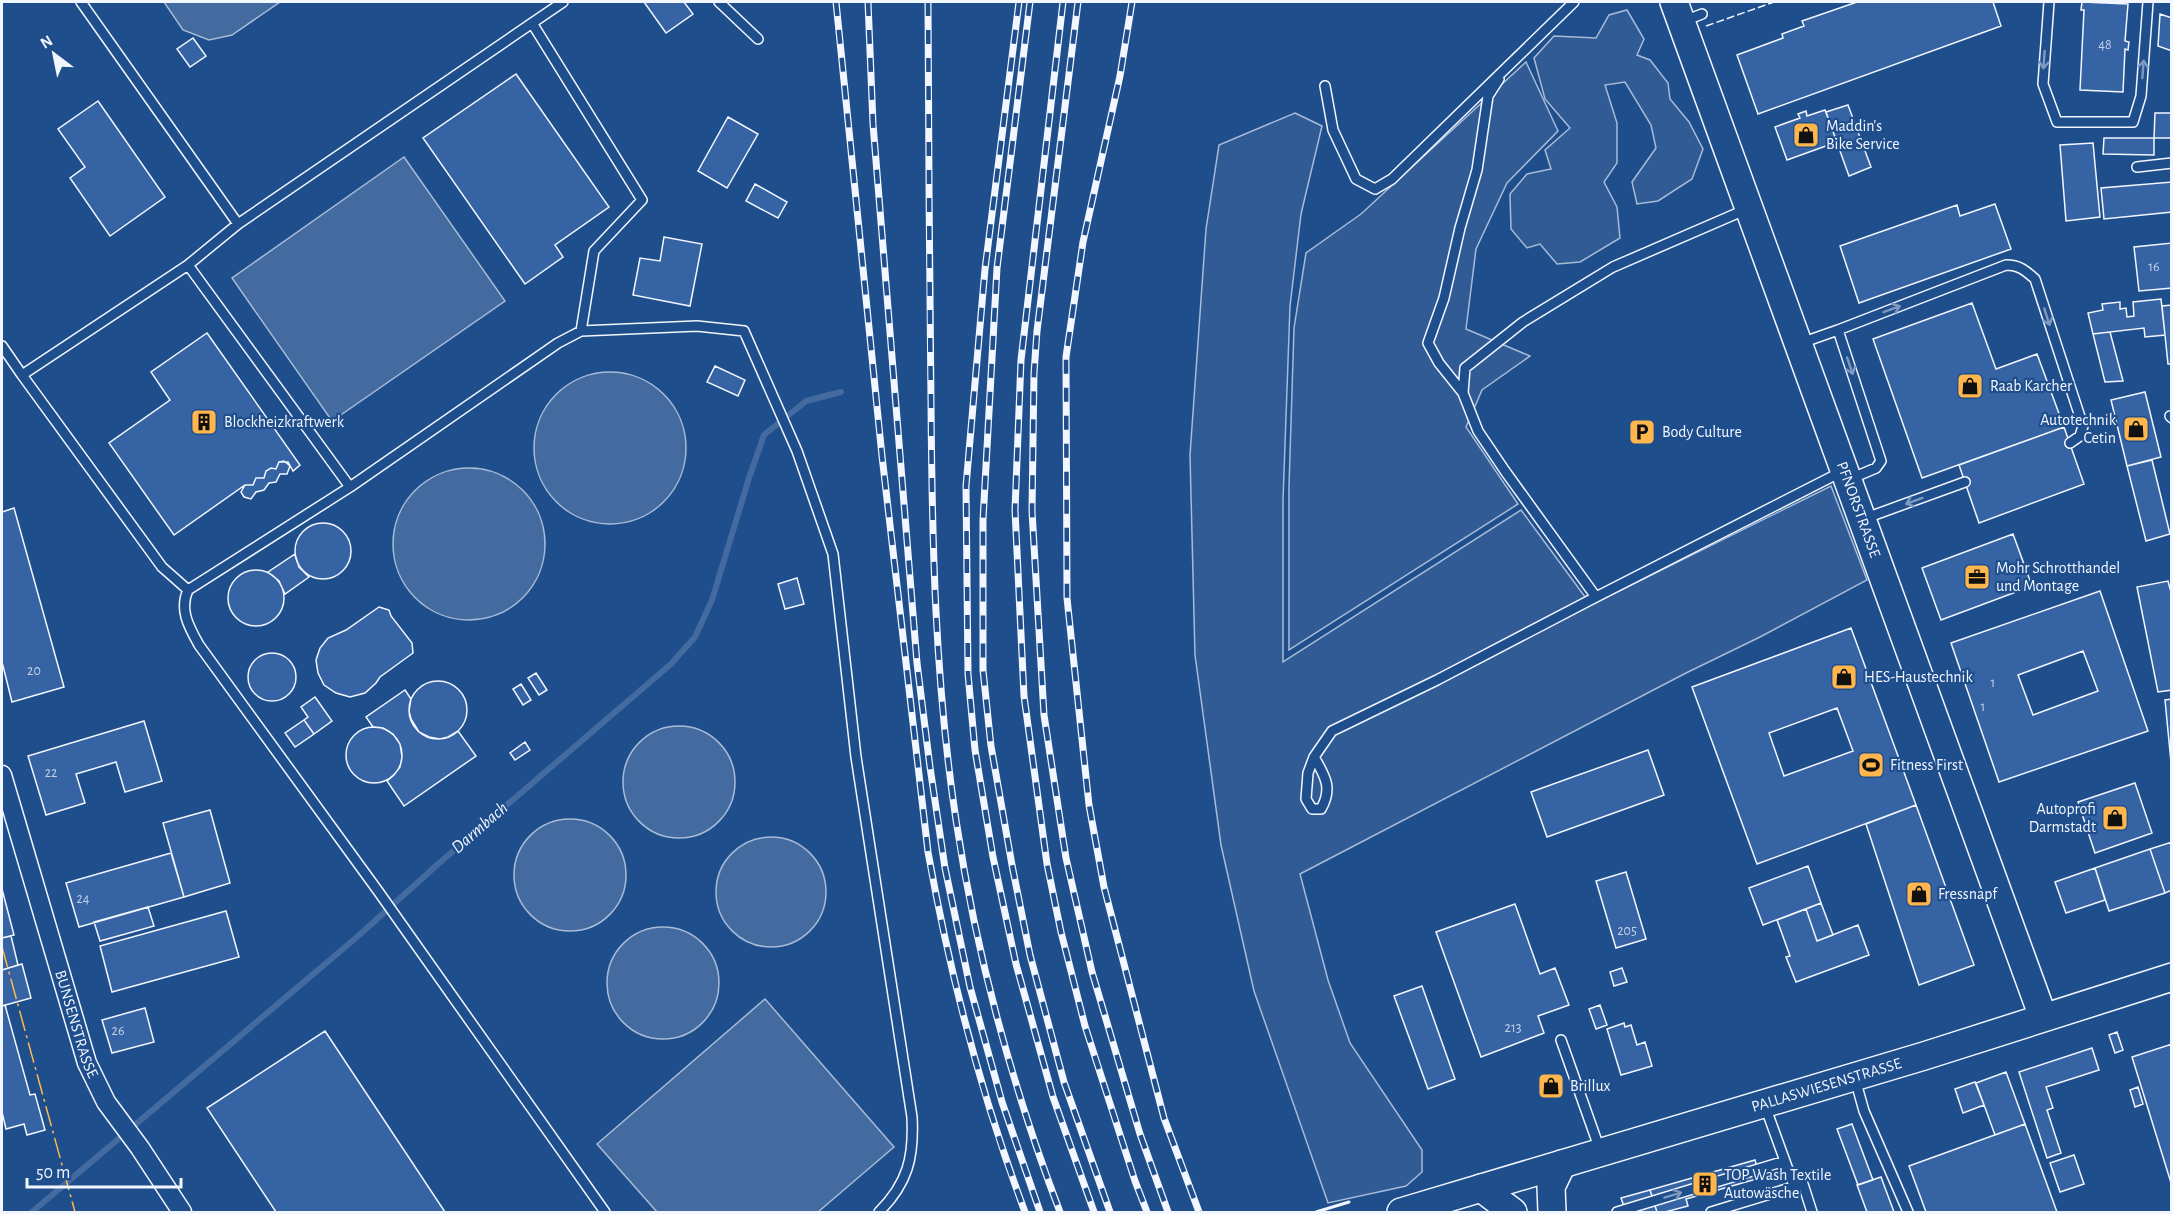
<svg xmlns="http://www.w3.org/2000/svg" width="2173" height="1214" viewBox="0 0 2173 1214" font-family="'Alegreya Sans',sans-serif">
<rect width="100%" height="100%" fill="#1f4e8c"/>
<path fill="#305b95" stroke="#a8bbd7" stroke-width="1.5" d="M1627 10 1644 39 1637 55 1650 60 1668 83 1670 99 1689 122 1703 149 1692 179 1658 201 1637 204 1632 182 1656 148 1651 125 1625 82 1605 85 1617 123V163L1604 182 1617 207 1620 238 1580 262 1557 264 1540 244 1527 248 1511 229 1510 194 1527 174 1551 169 1545 150 1570 128 1545 99 1534 58 1554 36 1596 38 1609 15Z
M1526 62 1558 131 1507 183 1476 249 1466 329 1530 356 1482 390 1466 427 1518 504 1289 650V486L1294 328 1306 253 1361 214Z
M1295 113 1322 126 1301 214 1290 306 1283 500V662L1521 510 1591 605 1831 486 1867 580 1760 637 1686 673 1300 874 1328 980 1350 1043 1422 1150V1172L1406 1186 1328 1203 1254 991 1221 845 1195 655 1190 455 1206 229 1219 145Z"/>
<path fill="#446ba0" stroke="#a8bbd7" stroke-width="1.5" d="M164 2H280L232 35 209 40 183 30Z
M404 157 505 301 332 421 232 278Z
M534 448a76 76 0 1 1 152 0a76 76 0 1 1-152 0Z
M393 544a76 76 0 1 1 152 0a76 76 0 1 1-152 0Z
M623 782a56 56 0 1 1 112 0a56 56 0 1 1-112 0Z
M514 875a56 56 0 1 1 112 0a56 56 0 1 1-112 0Z
M716 892a55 55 0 1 1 110 0a55 55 0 1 1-110 0Z
M607 983a56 56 0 1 1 112 0a56 56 0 1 1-112 0Z
M765 999 894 1147 818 1212H657L597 1144Z"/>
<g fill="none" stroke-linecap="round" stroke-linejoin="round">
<path stroke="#446ba0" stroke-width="6" d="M32 1212 357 937 437 865 671 664 695 637 712 600 749 478 764 435 806 401 841 392"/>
</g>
<path fill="#3563a3" stroke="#f2f6ff" stroke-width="1.5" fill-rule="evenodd" d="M644 2H684L693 14 666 33Z
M1857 2H1993L2001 26 1758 114 1737 55 1783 38 1782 34 1804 26 1802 21Z
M2082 2 2128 4 2125 41 2129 42 2128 50 2125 49 2123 92 2080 90 2084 10H2081Z
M2160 14 2172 18V51L2158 46Z
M193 38 206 56 190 67 177 49Z
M516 74 609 207 555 245 563 257 525 284 423 138Z
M98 101 165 197 110 236 70 178 85 167 58 129Z
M1848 105 1871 167 1849 176 1826 112Z
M1825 110 1837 142 1787 160 1775 127 1800 118 1798 114 1806 111 1807 116Z
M2155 113H2172V138H2154Z
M728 117 758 134 727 188 698 171Z
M2104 138H2154V155L2103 154Z
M2093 143 2100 217 2066 221 2060 145Z
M2172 182V212L2104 219 2101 188Z
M755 184 787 202 778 218 746 201Z
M1995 204 2011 249 1859 303 1840 246 1957 205 1960 216Z
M664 237 702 244 690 306 633 295 640 258 660 261Z
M2172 243V288L2139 291 2134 247Z
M2161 299 2165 335 2145 337 2144 328 2093 334 2088 313 2103 310 2102 304 2120 302V309L2126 308 2127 317 2134 316 2133 302Z
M1972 303 1996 369 2037 354 2064 427 1922 478 1873 339Z
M2172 305V364H2168L2162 306Z
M2110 332 2123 381 2105 382 2093 334Z
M207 333 300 465 293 471 288 462H279L276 469 271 468 266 471 264 478H256L253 485H245L174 535 109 443 170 400 151 372Z
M715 366 745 380 738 396 707 382Z
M2145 392 2161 457 2127 466 2111 400Z
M2064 427 2084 484 1979 523 1959 465Z
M2152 460 2170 534 2146 541 2127 466Z
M284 461 290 466 287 474H280L276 482 269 483 264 490 256 492 251 499 244 497 241 492 245 485H253L256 478H264L266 471 271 468 276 469 279 462Z
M14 508 64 687 12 702 2 662V512Z
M295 551a28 28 0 1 1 56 0a28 28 0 1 1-56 0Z
M2013 534 2032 586 1941 620 1922 568Z
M295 554 299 567 309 577 285 594 279 581 268 572Z
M228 598a28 28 0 1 1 56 0a28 28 0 1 1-56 0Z
M797 578 804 604 785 609 778 584Z
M2168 581 2172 596V690L2158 692 2137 587Z
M2100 591 2148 731 1999 782 1951 643ZM2083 651 2098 691 2033 715 2018 675Z
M379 607 389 610 391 616 412 643 413 653 380 677 376 683 365 693 350 697 336 693 324 685 318 673 316 660 320 648 328 638 346 630Z
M1851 628 1916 805 1757 864 1692 687ZM1837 708 1853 751 1784 776 1769 733Z
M248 677a24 24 0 1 1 48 0a24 24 0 1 1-48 0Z
M536 673 547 690 539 695 528 678Z
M409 710a29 29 0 1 1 58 0a29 29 0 1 1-58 0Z
M521 684 531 700 523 705 513 689Z
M405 690 411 699 409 711 411 719 419 732 429 737 440 739 448 737 458 731 476 756 404 806 387 781 394 775 400 767 402 757 400 744 393 734 383 728 373 727 366 717Z
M315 697 332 721 314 734 304 720 308 717 301 707Z
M2172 699V762H2171L2165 700Z
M304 720 314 734 295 747 285 733Z
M144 721 162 781 125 792 116 762 76 774 85 803 46 815 28 756Z
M346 755a28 28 0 1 1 56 0a28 28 0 1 1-56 0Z
M525 742 530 750 515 760 510 753Z
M1648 750 1664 795 1547 837 1531 792Z
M2135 783 2152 833 2095 853 2078 802Z
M1916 805 1974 965 1919 985 1866 824Z
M210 810 230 883 184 897 163 823Z
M2172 842V890L2165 893 2150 849Z
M2150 849 2165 893 2109 911 2095 868Z
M171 853 184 897 79 927 66 883Z
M1808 866 1821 903 1763 925 1749 888Z
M2095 868 2105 900 2066 913 2055 882Z
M1626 872 1646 939 1616 948 1596 881Z
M2 889 14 935 2 938Z
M1821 903 1833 935 1817 941 1806 909Z
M1515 904 1540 974 1555 968 1569 1005 1538 1016 1544 1033 1481 1057 1436 932Z
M148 907 154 926 100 941 94 922Z
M1806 909 1817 941 1858 925 1869 955 1796 982 1786 957 1790 956 1777 920Z
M226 911 239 957 112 992 100 946Z
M11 936 18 965 2 970V938Z
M22 964 31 998 2 1006V970Z
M1622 968 1627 982 1614 986 1610 972Z
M1422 986 1455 1079 1428 1089 1394 996Z
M5 1005 30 1095 35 1094 45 1130 27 1135 24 1124 6 1129 2 1112V1006Z
M1600 1005 1607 1025 1596 1029 1589 1009Z
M145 1008 154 1042 112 1053 102 1020Z
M1624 1023 1625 1027 1631 1025 1637 1045 1645 1042 1652 1066 1621 1075 1607 1029Z
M325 1031 445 1212H276L207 1108Z
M2117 1032 2123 1050 2115 1053 2109 1035Z
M2172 1044V1186L2132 1057Z
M2092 1048 2099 1070 2046 1087 2053 1108 2047 1110 2061 1153 2047 1158 2019 1072Z
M2006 1072 2025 1124 1995 1135 1976 1083Z
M1975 1082 1984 1105 1963 1113 1955 1089Z
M2138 1087 2143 1104 2135 1107 2130 1090Z
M1852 1124 1873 1180 1858 1185 1837 1129Z
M2025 1124 2057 1212H1926L1909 1166Z
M2074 1155 2084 1184 2060 1192 2050 1163Z
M1755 1160 1760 1178 1686 1199 1688 1206 1665 1212H1657L1650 1190Z
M1881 1177 1894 1212H1867L1857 1185Z
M1650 1190 1657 1212H1626L1621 1198Z"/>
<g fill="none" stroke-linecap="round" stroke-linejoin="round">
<defs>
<path id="lane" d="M81 2 238 224
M719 2 758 39
M2049 2 2043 84 2057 122H2133L2141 96 2148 2
M1684 21 1702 14
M532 23 642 200 594 251 581 331
M1325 86 1333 130 1356 179 1375 189 1392 179 1574 2
M2137 167 2172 163
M188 265 350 487
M1838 330 2006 265C2019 265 2025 270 2035 279L2083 426 2080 436 2070 443
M1801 343 1838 330 1881 461 1876 468 1850 479
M2 346 22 375
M1463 393 1439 363 1428 343 1444 298 1460 228 1477 170 1488 96 1499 79
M2170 416 2172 418
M1866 518 1965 482
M188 590 162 567 22 375 188 265 238 224 563 2
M1596 597 1505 471 1478 431 1463 393 1465 368 1523 322 1613 267 1747 209
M1314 757C1325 776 1333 788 1321 809H1312L1306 799 1308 773 1314 757 1332 731 1437 680 1596 597 1843 471
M1561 1040 1600 1150
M1855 1079 1864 1111 1908 1212
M1765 1106 1794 1186
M605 1212 378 891 199 645C189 627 179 610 188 590L350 487 558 343 581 331 697 326 744 331 797 451 833 554 856 757 912 1117C914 1157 908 1183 879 1212
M1617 1212 1785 1161
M1711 1212 1803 1184 1812 1212"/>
<g id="street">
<path id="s1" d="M2 775 87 1063 106 1102 140 1148 182 1212"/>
</g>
<g id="secondary">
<path id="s2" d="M1674 2 2043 1017"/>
<path d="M1481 1188 1513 1212"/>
<path id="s3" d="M1401 1212 1924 1056 2172 977"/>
<path d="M1552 1212 1551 1187 1562 1164"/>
</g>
</defs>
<use href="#lane" stroke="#f2f6ff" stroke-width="12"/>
<use href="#street" stroke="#f2f6ff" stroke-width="21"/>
<use href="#secondary" stroke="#f2f6ff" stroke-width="30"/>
<use href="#lane" stroke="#1f4e8c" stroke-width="9"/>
<use href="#street" stroke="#1f4e8c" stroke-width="18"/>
<use href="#secondary" stroke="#1f4e8c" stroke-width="27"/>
<defs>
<path id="rail" d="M836 2 882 456 928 852C950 975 981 1095 1025 1212
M868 2 873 124 917 663 930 767 945 868 970 987 1002 1102 1040 1212
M928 2C929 135 929 269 931 402 932 541 935 682 956 820 976 954 1012 1086 1060 1212
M1019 2 985 269 966 486 968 674 975 750 993 857 1016 964 1053 1097 1094 1212
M1030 2 997 268 983 520V670L991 746 1012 865 1030 955 1064 1082 1110 1212
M1063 2 1021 360 1015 510 1024 696 1047 864 1061 932 1085 1026 1135 1181 1147 1212
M1078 2 1037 331 1034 373 1032 511 1044 715 1066 858 1092 972 1140 1134 1168 1212
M1132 2 1120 76 1083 242 1066 357 1067 598 1089 805 1104 887 1164 1118 1199 1212"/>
</defs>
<use href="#rail" stroke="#f2f6ff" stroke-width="7"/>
<use href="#rail" stroke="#1f4e8c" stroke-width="4.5" stroke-dasharray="14" stroke-linecap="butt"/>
<path stroke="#f2f6ff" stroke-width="1.5" stroke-dasharray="8 3" stroke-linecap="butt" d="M1706 26 1774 2"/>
<path stroke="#f2f6ff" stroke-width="3" d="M1316 1212 1349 1202"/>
<path stroke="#ffb74d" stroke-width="1.5" stroke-dasharray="21 4.5 3 4.5" stroke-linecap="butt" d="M2 947 75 1212"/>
</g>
<defs><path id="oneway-shaft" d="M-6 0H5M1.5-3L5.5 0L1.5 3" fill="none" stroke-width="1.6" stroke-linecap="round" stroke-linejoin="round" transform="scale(1.5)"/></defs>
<g stroke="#7e9ac0">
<use href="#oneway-shaft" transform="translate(2044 60) rotate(94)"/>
<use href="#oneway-shaft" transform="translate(2143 69) rotate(-86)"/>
<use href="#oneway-shaft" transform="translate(1892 309) rotate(-21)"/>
<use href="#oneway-shaft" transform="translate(2047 317) rotate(72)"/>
<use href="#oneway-shaft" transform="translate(1850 366) rotate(71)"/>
<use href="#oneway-shaft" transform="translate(1914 501) rotate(160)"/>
<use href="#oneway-shaft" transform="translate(1673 1195) rotate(-17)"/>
</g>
<defs>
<symbol id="shop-square" viewBox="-11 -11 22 22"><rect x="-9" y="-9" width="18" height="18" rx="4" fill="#ffb74d" stroke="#1f4e8c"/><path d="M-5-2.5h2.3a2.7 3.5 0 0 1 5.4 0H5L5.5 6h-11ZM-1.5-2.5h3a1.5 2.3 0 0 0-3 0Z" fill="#111"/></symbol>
<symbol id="building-square" viewBox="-11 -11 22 22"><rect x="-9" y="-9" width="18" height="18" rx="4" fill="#ffb74d" stroke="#1f4e8c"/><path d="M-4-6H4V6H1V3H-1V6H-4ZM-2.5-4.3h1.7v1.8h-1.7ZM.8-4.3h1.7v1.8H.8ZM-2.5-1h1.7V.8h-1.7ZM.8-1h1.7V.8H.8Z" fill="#111"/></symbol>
<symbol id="parking-square" viewBox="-11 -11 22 22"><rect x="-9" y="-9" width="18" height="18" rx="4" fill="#ffb74d" stroke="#1f4e8c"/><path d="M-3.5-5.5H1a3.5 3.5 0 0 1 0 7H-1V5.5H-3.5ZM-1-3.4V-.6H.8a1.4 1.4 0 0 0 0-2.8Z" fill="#111"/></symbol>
<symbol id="office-square" viewBox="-11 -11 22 22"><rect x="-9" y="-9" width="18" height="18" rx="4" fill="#ffb74d" stroke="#1f4e8c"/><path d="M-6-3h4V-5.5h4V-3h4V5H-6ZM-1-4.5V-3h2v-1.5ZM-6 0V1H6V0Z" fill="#111"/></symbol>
<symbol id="stadium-square" viewBox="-11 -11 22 22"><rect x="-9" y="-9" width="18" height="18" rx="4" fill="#ffb74d" stroke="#1f4e8c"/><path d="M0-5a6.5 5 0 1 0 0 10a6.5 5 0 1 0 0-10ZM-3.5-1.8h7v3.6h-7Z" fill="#111"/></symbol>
</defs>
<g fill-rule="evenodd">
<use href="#shop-square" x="1791" y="120" width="30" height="30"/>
<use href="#shop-square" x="1955" y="371" width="30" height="30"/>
<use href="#building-square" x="189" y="407" width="30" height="30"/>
<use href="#shop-square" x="2121" y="414" width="30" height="30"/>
<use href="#parking-square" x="1627" y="417" width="30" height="30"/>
<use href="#office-square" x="1962" y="562" width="30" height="30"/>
<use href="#shop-square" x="1829" y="662" width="30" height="30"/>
<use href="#stadium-square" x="1856" y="750" width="30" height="30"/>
<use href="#shop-square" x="2100" y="803" width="30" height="30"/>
<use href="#shop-square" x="1904" y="879" width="30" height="30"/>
<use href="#shop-square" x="1536" y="1071" width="30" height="30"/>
<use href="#building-square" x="1690" y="1169" width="30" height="30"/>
</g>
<g text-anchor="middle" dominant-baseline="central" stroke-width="4.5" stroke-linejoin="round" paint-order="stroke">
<g font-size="14" fill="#c3d1e8">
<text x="2105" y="45">48</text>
<text x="2154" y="267">16</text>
<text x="34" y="671">20</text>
<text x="1993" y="683">1</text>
<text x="1983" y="707">1</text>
<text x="51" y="773">22</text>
<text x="83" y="899">24</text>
<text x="1627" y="931">205</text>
<text x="1513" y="1028">213</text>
<text x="118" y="1031">26</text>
</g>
<g font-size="16" fill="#f2f6ff" stroke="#1f4e8c" text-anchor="start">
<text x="1826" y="126">Maddin's<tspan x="1826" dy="18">Bike Service</tspan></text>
<text x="1990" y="386">Raab Karcher</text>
<text x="2116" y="420" text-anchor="end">Autotechnik<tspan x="2116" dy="18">Cetin</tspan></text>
<text x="224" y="422">Blockheizkraftwerk</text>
<text x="1662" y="432">Body Culture</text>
<text x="1996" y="568">Mohr Schrotthandel<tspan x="1996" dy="18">und Montage</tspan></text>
<text x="1864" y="677">HES-Haustechnik</text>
<text x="1890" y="765">Fitness First</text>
<text x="2096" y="809" text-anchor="end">Autoprofi<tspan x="2096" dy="18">Darmstadt</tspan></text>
<text x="1938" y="894">Fressnapf</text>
<text x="1570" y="1086">Brillux</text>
<text x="1724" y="1175">TOP Wash Textile<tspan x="1724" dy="18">Autowäsche</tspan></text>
</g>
<g font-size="16" fill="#f2f6ff" stroke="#1f4e8c">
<text stroke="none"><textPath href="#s2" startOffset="540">PFNORSTRASSE</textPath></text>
<text stroke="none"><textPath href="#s1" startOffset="260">BUNSENSTRASSE</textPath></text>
<text stroke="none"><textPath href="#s3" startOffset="444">PALLASWIESENSTRASSE</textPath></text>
</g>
<g font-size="18" font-style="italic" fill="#f2f6ff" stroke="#1f4e8c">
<text transform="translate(480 828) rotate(-41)">Darmbach</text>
</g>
</g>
<rect width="2173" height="1214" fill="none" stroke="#f2f6ff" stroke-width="6"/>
<g transform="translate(54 54) rotate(328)" stroke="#1f4e8c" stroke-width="4.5" paint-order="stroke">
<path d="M0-4.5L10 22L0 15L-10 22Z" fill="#f2f6ff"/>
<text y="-9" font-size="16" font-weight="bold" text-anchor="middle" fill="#f2f6ff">N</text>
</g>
<path d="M27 1178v9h154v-9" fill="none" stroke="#f2f6ff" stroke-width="3"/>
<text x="36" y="1178" font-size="18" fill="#f2f6ff" stroke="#1f4e8c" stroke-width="4.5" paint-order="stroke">50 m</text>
</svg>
